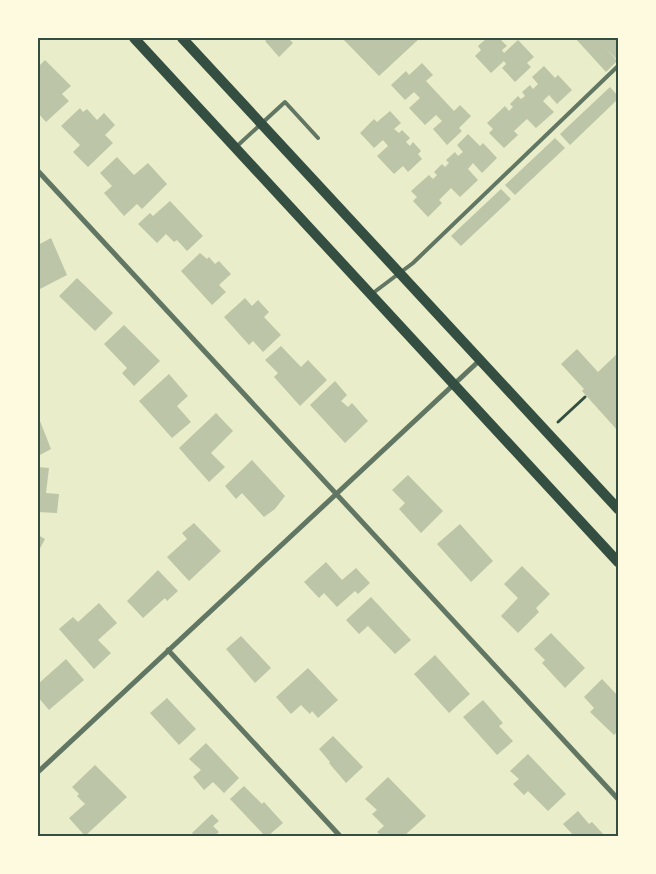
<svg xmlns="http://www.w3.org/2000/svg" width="656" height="874" viewBox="0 0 656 874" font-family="'Exo 2',sans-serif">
<rect width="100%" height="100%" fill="#e9edc9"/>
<path fill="#bcc5a7" d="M269 38H292L290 40 293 43 279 57 265 41Z
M347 38H420L379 76 344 40Z
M487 38H499L507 46 502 50 504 53 518 40 534 57 527 63 531 67 515 82 502 68 506 64 504 61 491 73 475 56 481 50 478 46Z
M575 38H617L618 39V61L606 48 617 61 606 72Z
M45 60 71 86 62 94 69 101 46 122 38 113V67Z
M422 63 433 75 426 81 454 111 460 105 471 116 459 128 462 131 447 145 433 129 442 121 436 115 425 125 409 108 420 98 414 92 405 100 391 85 406 71 409 75Z
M544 66 555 78 558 75 572 90 557 104 549 95 543 101 554 112 536 128 527 119 514 131 518 135 504 148 489 133 493 129 487 123 505 106 509 111 513 107 510 104 518 96 521 99 525 96 522 92 530 85 533 89 538 84 532 77Z
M610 87 618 96V99L570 145 560 134Z
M80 108 83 112 87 109 97 120 104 113 115 125 105 135 113 143 88 167 73 152 80 145 61 126Z
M390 111 401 123 394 129 399 133 402 130 410 138 406 142 410 146 413 142 421 151 418 154 422 159 408 172 403 166 394 174 377 156 388 146 383 140 374 148 360 133 374 119 377 122Z
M468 134 480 146 483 143 497 158 482 173 473 163 468 169 478 180 460 197 451 188 439 200 442 203 428 217 413 201 417 197 411 191 429 175 433 179 437 175 434 172 442 164 445 167 449 163 446 160 455 152 458 156 463 152 457 145Z
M555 138 565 148 515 195 505 185Z
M117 157 134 175 148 163 167 184 142 209 137 204 124 216 104 193 112 186 100 173Z
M501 189 511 199 461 246 451 236Z
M170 201 203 236 187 251 177 240 174 242 166 234 157 243 138 224 150 213 153 216Z
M51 238 67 275 38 290V245Z
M200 253 207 259 209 257 215 264 219 261 231 274 219 285 226 292 212 305 181 271Z
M77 278 113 313 95 331 59 296Z
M245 298 252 306 258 300 269 312 264 317 281 335 263 352 253 341 249 345 224 317Z
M124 325 160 361 134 386 122 373 127 368 104 344Z
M281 346 301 367 308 360 327 380 300 406 274 377 278 373 265 360Z
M577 349 598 372 618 353V431L582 391 584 389 561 364Z
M169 374 188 396 177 406 191 422 172 438 139 401Z
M335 381 347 395 341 401 348 407 352 403 368 421 345 443 310 405Z
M216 413 233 431 211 453 225 467 209 482 179 448Z
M38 416 51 449 38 456Z
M252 460 285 496 275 509 264 517 242 493 236 499 225 486Z
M38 467 49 468 46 493 59 494 57 513 38 512Z
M408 475 443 511 421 533 399 509 405 503 392 490Z
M194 523 221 551 189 581 167 557 187 539 182 533Z
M460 524 493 561 471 582 437 544Z
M38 535 45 539 38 552Z
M326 562 342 580 356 568 370 583 358 594 355 591 337 607 324 593 319 598 304 582Z
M522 566 550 594 536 608 539 612 518 633 501 616 518 598 504 584Z
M158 570 178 591 167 601 165 598 143 618 127 601Z
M371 597 411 640 395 654 368 626 359 634 346 620Z
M99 603 117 623 98 640 111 653 94 669 59 629 73 617 78 622Z
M551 633 585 668 565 688 542 663 545 660 534 649Z
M241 636 271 668 255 683 226 649Z
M435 655 470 694 449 713 414 674Z
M66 659 84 680 49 710 38 697V684Z
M308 668 338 700 318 718 312 711 310 714 301 705 291 714 276 697Z
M602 679 618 696V731L614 735 590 712 594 708 584 697Z
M167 698 196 729 179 745 150 713Z
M483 700 503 723 499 726 513 741 497 755 463 717Z
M333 736 363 767 346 783 329 763 330 762 319 749Z
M206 743 239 778 224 793 213 782 204 790 193 777 201 770 189 759Z
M528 754 566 794 548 811 528 791 524 795 513 784 519 779 510 771Z
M95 765 127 797 85 836 69 818 85 804 77 796 79 794 72 787Z
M388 777 426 816 404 836H382L377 832 384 826 372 814 377 810 365 799Z
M244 786 262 804 264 802 283 823 268 836H265L230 799Z
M578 811 589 824 592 822 605 836H574L563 824Z
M212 814 219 821 213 826 219 832 214 836H195L192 833Z"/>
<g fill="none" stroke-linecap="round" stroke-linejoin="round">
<path stroke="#344e41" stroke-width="3" d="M558 422 585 397"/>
<path stroke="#617663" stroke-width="4" d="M236 147 285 102 318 138
M373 293 413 263 618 66"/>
<path stroke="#617663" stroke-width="5" d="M38 171 618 799
M168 650 340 836
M38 772 480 360"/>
<path stroke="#344e41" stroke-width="10" d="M134 38 618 562
M182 38 618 509"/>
</g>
<rect width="656" height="874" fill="none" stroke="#fefae0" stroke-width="78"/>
<rect x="39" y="39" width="578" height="796" fill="none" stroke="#344e41" stroke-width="2"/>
</svg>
